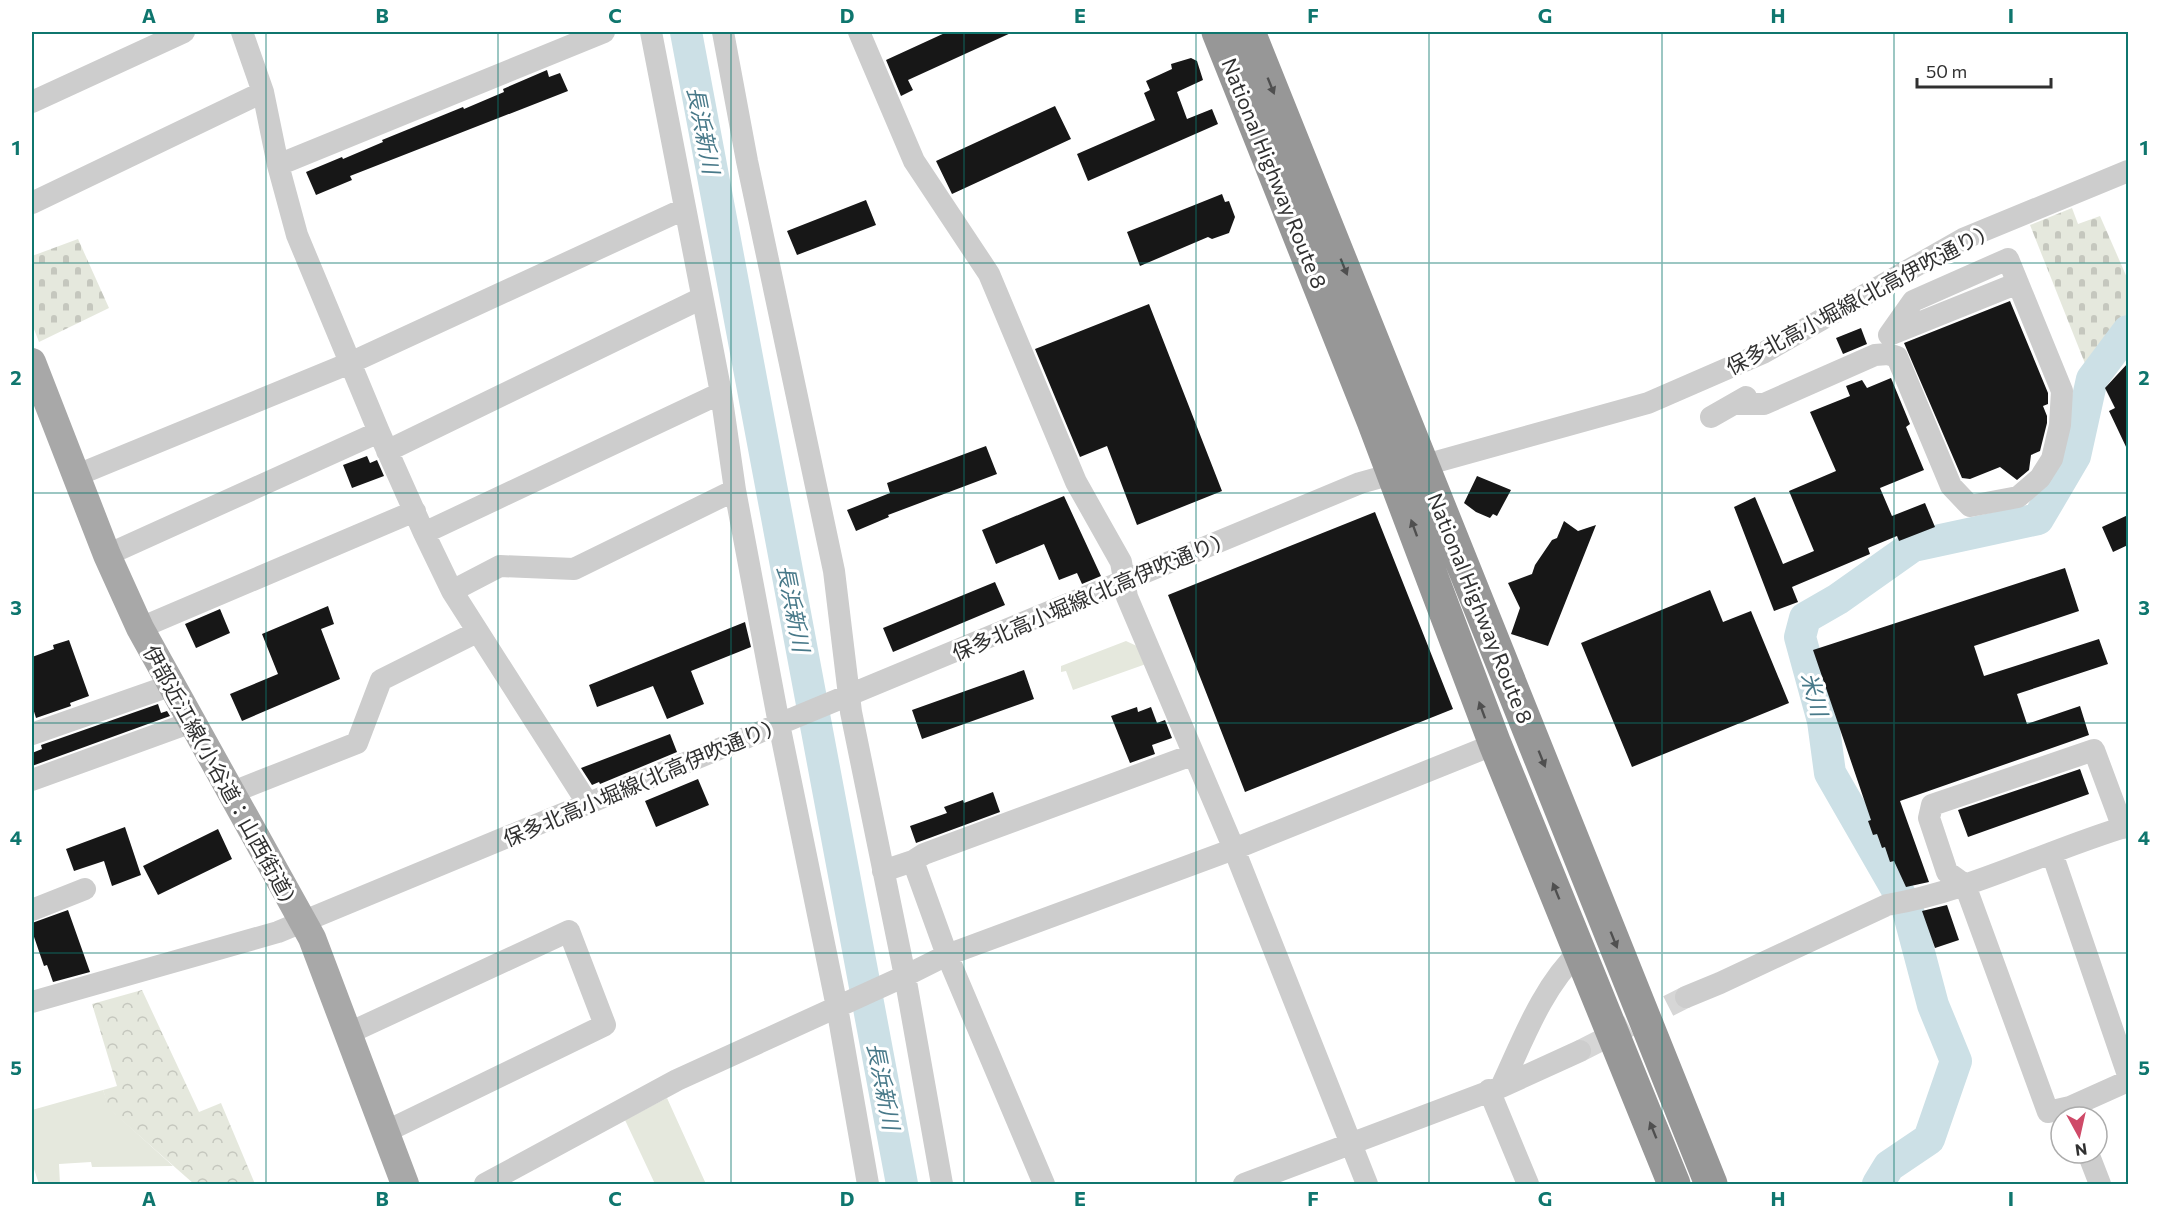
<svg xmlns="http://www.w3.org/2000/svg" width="2160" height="1216" viewBox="0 0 2160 1216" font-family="Commissioner,'Noto Sans JP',sans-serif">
<defs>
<pattern id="forest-crowns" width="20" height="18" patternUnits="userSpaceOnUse" patternTransform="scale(1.5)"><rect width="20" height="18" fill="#e5e8dd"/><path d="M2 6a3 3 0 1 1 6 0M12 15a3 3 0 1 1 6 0" fill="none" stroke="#c5c7be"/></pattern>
<pattern id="cemetery-stones" width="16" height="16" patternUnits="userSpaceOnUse" patternTransform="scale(1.5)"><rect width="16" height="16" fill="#e5e8dd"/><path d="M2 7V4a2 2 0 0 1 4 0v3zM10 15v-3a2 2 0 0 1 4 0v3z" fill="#c5c7be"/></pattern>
</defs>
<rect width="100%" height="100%" fill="#fff"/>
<path fill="#e5e8dd" d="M1126 641 1139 647 1146 664 1073 690 1066 671 1061 672V666Z
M103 1090 110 1109 173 1166 92 1167 91 1162 59 1164 60 1184H39L32 1163V1110Z
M667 1098 706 1184H655L625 1120Z"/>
<path fill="url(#forest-crowns)" d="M142 990 199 1112 221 1103 255 1184H194L109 1109 103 1090 117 1086 92 1004Z"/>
<path fill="url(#cemetery-stones)" d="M2072 208 2078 224 2100 216 2128 280V314L2113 336 2086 366 2030 225Z
M78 239 109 308 39 342 32 324V256Z"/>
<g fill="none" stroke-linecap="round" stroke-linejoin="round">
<path stroke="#cce0e6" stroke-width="32" d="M686 32 902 1184
M1878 1184 1889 1166 1929 1139 1956 1061 1933 1005 1907 907 1830 773 1823 721 1800 637 1805 618 1838 599 1913 546 2038 519 2075 456 2092 379 2128 331"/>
</g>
<path fill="#171717" d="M947 32H1013L908 80 913 90 901 96 886 60Z
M1191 58 1197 61 1203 80 1177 92 1187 119 1212 109 1218 124 1088 181 1077 154 1155 120 1144 93 1150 90 1146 81 1172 69 1171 64Z
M547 70 549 77 560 73 568 91 350 176 352 180 316 195 306 172 342 157 343 159 383 142 382 140 463 107 464 109 504 92 503 89Z
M1055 106 1071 139 952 194 936 161Z
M1222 194 1225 202 1229 201 1235 217 1229 233 1212 239 1208 237 1140 266 1127 232Z
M866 200 876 225 797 255 787 231Z
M2010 301 2048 393V404L2043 406 2047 416V423L2040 451 2031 455 2029 470 2017 480 2000 467 1970 479 1962 478 1904 343Z
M1149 304 1222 491 1137 525 1107 446 1080 457 1035 349Z
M1861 328 1867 344 1843 354 1836 338Z
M2128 363V451L2109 411 2115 408 2105 388Z
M1891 378 1910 424 1906 427 1924 470 1880 488 1892 516 1925 503 1935 527 1899 541 1897 536 1868 548 1870 554 1792 587 1798 602 1774 611 1734 507 1755 497 1783 564 1814 551 1789 491 1836 471 1810 412 1850 396 1846 386 1862 380 1867 388Z
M986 446 997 474 888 515 889 517 856 531 847 510 890 493 887 483Z
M367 456 370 463 377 460 384 476 352 488 343 465Z
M1477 476 1511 490 1497 516 1493 514 1490 518 1476 512 1464 503Z
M1064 496 1101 576 1082 584 1077 573 1059 580 1044 544 996 564 982 530Z
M1375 512 1453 709 1245 792 1168 595Z
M2128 515V545L2113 552 2102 527Z
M1564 521 1578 531 1596 525 1548 646 1511 634 1520 608 1508 583 1532 574 1535 565 1552 540 1557 538Z
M2065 568 2079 611 1974 646 1984 676 2099 639 2108 664 2017 694 2027 724 2080 706 2089 735 1900 801 1929 882 1906 887 1894 861 1890 862 1885 847 1882 848 1877 834 1873 835 1868 821 1871 820 1813 650Z
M995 582 1005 605 893 652 883 628Z
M1710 590 1723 622 1751 611 1789 703 1632 767 1581 643Z
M328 606 334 624 321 629 340 679 242 721 230 694 278 674 262 634Z
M220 609 230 633 196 648 185 624Z
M745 622 751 647 691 671 704 704 667 719 653 686 597 707 589 685Z
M69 640 89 696 70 703 71 706 36 718 32 705V657L54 649 53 645Z
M1024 670 1034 699 922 739 912 710Z
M158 704 161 713 167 711 170 716 32 766V753L42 749 41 745Z
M1137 707 1138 712 1151 707 1157 723 1165 720 1172 738 1152 745 1155 754 1130 763 1111 716Z
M670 734 677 752 600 784 599 782 592 785 581 768Z
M2080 769 2089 794 1968 837 1958 810Z
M698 779 709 805 656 827 645 801Z
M993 792 1000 812 916 843 910 826 947 813 944 807 963 800 964 803Z
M125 827 141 875 112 886 104 861 74 871 66 849Z
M218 829 232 859 158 895 143 866Z
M1947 905 1959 940 1935 948 1922 911Z
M68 910 90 972 53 982 47 965 44 966 32 931V923Z"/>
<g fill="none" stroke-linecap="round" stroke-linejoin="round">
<path stroke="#d6d6d6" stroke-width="22" stroke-dasharray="22 11" stroke-linecap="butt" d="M1580 1051 1686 997"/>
<path stroke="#cdcdcd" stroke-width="22" d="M242 32 263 92 278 165 297 235 379 432 424 533 452 591 588 804
M651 32 721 393 735 490 779 724 837 1007 868 1184
M723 32 747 161 834 571 851 712 905 976 942 1184
M859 32 914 161 989 274 1076 482 1121 562 1127 597 1234 849 1367 1184
M32 102 184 32
M278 165 604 32
M32 203 263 92
M1889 335 2018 283
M1735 404H1764L1875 355 1888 354 1897 357 1951 486 1970 506 2018 497 2040 478 2052 459 2060 425 2062 391 2008 259 1913 301 1889 335
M1711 417 1746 397
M387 451 702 298
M75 476 350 363 684 209
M424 533 721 393
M107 555 379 432
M452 591 500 566 574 569 735 490
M140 628 415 511
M32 734 172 685
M32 780 192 722
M233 792 357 743 381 680 477 632
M2123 828 2094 750 1932 805 1929 818 1947 872 1965 885 2048 1112 2070 1107 2128 1081
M2052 853 2128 1075
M913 861 924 854 1192 755
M883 871 913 861 947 955 1044 1184
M32 910 85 889
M1686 997 1720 983 1887 905C1971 891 2047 850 2128 826
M32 1002 278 932 1360 483 1648 403 1763 353 1963 239 2128 171
M349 1033 569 931 605 1025 385 1132
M1501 1087 1580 1051
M1489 1090 1528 1184
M2088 1153 2100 1184
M485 1184 677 1080 905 976 947 955 1234 849 1495 744
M1244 1184 1501 1087C1523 1040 1542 987 1580 951"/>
<path stroke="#a8a8a8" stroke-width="28" d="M32 362 107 555 140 628 312 938 405 1184"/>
<path stroke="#979797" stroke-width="33" d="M1218 32 1373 421 1495 744 1674 1184
M1249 32 1711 1184"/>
</g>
<defs><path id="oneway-solid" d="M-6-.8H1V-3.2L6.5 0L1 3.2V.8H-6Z" transform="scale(1.5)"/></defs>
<g fill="#4f4f4f">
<use href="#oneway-solid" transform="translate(1271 86) rotate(68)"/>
<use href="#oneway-solid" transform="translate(1344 267) rotate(68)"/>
<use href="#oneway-solid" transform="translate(1414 528) rotate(-110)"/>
<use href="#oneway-solid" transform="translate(1482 710) rotate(-110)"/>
<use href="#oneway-solid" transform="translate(1542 759) rotate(68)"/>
<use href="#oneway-solid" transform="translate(1556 891) rotate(-112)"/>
<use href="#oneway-solid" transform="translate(1614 940) rotate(68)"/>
<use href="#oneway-solid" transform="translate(1653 1130) rotate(-112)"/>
</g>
<path fill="none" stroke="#0f766e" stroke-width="1.5" stroke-opacity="0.55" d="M266 32V1184M498 32V1184M731 32V1184M964 32V1184M1196 32V1184M1429 32V1184M1662 32V1184M1894 32V1184M32 263H2128M32 493H2128M32 723H2128M32 953H2128"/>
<g text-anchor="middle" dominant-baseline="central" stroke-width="6" stroke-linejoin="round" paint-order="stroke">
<g font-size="21" fill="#303030" stroke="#fff">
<text transform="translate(1275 173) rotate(68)">National Highway Route 8</text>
<text transform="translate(1855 300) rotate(-28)">保多北高小堀線(北高伊吹通り)</text>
<text transform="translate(1086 597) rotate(-23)">保多北高小堀線(北高伊吹通り)</text>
<text transform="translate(1481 608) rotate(68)">National Highway Route 8</text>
<text transform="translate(220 773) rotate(61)">伊部近江線(小谷道：山西街道)</text>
<text transform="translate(637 783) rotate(-23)">保多北高小堀線(北高伊吹通り)</text>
</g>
<g font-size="22" font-style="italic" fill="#487989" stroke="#fff">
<text transform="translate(704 130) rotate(79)">長浜新川</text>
<text transform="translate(794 608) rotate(79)">長浜新川</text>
<text transform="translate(1815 694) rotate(75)">米川</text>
<text transform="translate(884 1086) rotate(79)">長浜新川</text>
</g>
</g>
<rect width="2160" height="1216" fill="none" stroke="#ffffff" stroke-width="66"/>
<g transform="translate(2079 1135) rotate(172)"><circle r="28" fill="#ffffff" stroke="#acacac" stroke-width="1.5"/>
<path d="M0-4.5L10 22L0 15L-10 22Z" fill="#cf4a68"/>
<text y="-9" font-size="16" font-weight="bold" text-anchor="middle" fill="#303030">N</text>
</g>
<path d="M1917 78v9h134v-9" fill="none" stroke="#303030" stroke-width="3"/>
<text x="1926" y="78" font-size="18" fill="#303030" stroke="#ffffff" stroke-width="4.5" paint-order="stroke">50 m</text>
<rect x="33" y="33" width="2094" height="1150" fill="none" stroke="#0f766e" stroke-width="2"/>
<g font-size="20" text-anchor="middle" font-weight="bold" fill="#0f766e">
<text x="149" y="23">A</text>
<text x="382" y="23">B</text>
<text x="615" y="23">C</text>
<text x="847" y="23">D</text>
<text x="1080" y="23">E</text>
<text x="1313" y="23">F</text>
<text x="1545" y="23">G</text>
<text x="1778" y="23">H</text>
<text x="2011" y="23">I</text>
<text x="16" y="155">1</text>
<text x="2144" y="155">1</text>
<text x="16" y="385">2</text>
<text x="2144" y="385">2</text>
<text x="16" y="615">3</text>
<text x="2144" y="615">3</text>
<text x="16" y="845">4</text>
<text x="2144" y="845">4</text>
<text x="16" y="1075">5</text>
<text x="2144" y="1075">5</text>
<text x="149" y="1206">A</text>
<text x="382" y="1206">B</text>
<text x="615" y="1206">C</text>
<text x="847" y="1206">D</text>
<text x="1080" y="1206">E</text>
<text x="1313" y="1206">F</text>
<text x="1545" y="1206">G</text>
<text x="1778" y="1206">H</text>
<text x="2011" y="1206">I</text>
</g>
</svg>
